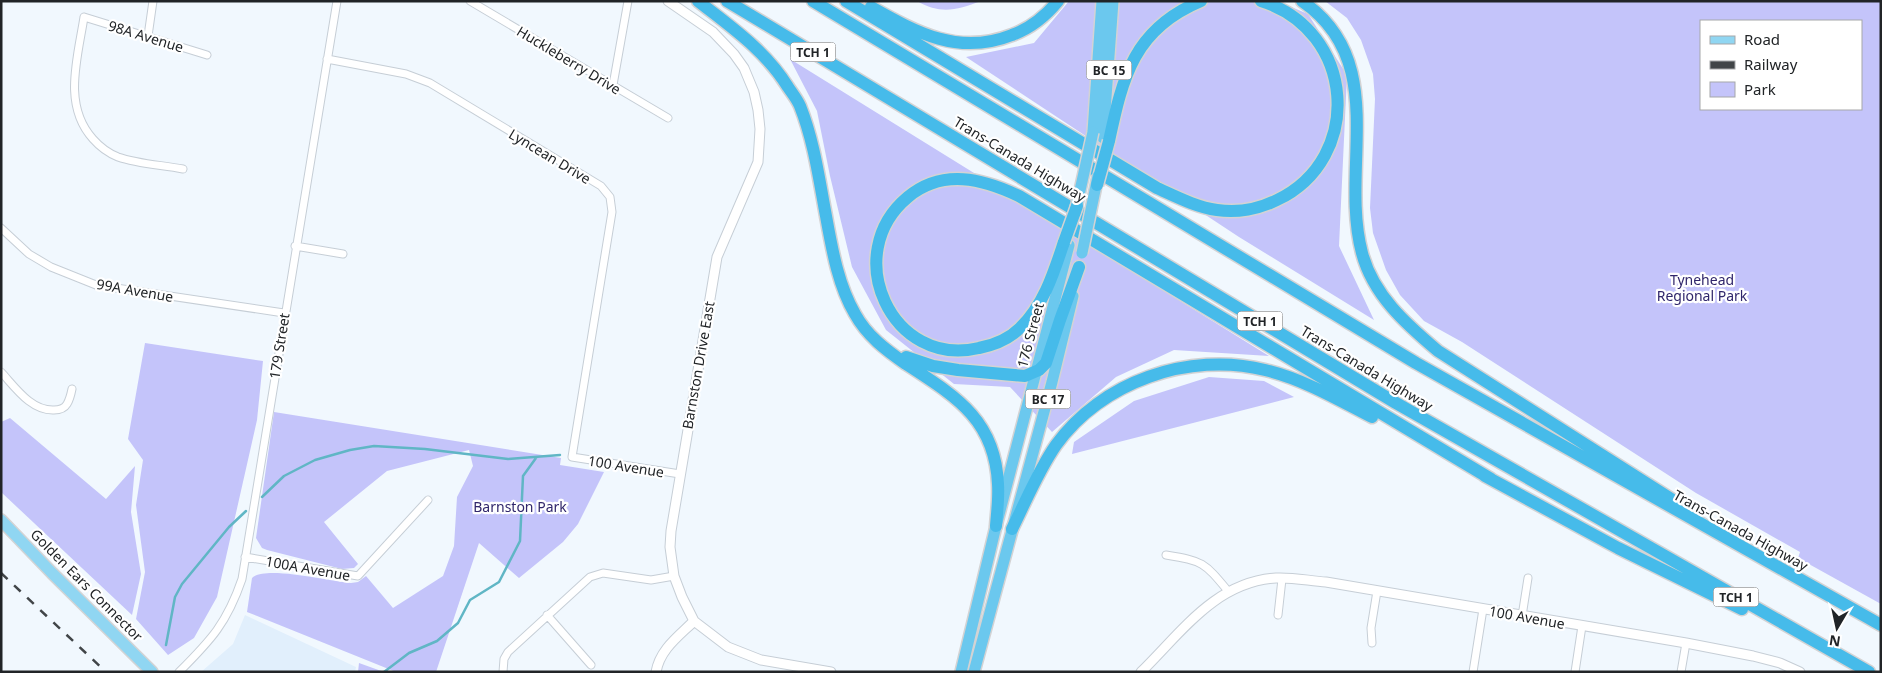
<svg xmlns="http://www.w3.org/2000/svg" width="1882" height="673" viewBox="0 0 1882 673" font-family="'Noto Sans',sans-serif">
<rect width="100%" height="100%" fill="#f1f8fe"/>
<path fill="#e1effc" d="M245 615 356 667 355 672H201L233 644Z"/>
<path fill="#c4c4fa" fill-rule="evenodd" d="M917 1H981C957 10 941 15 917 1Z
M1069 1H1277L1308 14 1347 75 1339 246 1374 320 1239 237 966 57 1034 43Z
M1325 1H1881V604L1798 558 1800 552 1696 493 1462 342 1424 321 1400 295 1386 270 1373 233 1370 208 1375 99 1373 74 1361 40 1347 18ZM1861 21V109H1701V21Z
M790 59 1269 356 1174 350 1116 377 1052 432 1010 387 954 384 886 330 852 267 830 176 817 111Z
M145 343 263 361 257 420 217 597 194 638 168 655 136 619 145 572 136 505 143 460 128 439Z
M1209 377 1264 381 1294 397 1072 454 1074 442 1134 401Z
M274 412 561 458 560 465 604 472 578 524 563 542 519 578 479 543 436 672H396L247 612 252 578C266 565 331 582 351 583L358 582 366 576 393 608 443 576 454 546 457 497 473 466 469 450 387 471 324 522 358 564 354 568 342 569 267 550 262 548 256 538Z
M10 418 106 499 135 466 131 512 141 574 132 615 1 492V422Z
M359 663 384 672H358Z"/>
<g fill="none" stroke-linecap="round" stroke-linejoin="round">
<path stroke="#60b6c5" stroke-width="2.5" d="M262 497 284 476 315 460 350 450 374 446 425 449 508 459 560 455
M166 645 175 597 182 584 229 527 246 511
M384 672 409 653 437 641 458 623 470 600 499 582 520 541 523 476 536 458"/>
<defs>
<path id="minor" d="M470 1 668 118
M148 36 153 1
M327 59 406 74 430 83 601 186 610 197 612 212 572 457 680 474
M613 85 628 1
M183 169C162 165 138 164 118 157 108 153 100 147 93 139 62 105 78 57 84 17L207 55
M1 228 29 254 51 267 96 285 284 313
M295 246 343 254
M1 372C15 387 31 411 54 410 59 410 64 409 67 404 70 399 71 394 72 389
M1166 555C1203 561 1204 562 1228 591
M245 557 358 576 428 500
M547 615 591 665
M1278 615 1282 579
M1522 616 1528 578
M1372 643 1371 628 1377 591
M179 672C211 640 227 623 242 579L337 1
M503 672 504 659 508 652 590 577 603 573 651 580 674 576
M1473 672 1483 609
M1575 672 1582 626
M1681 672 1686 643"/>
<path id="tertiary" d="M668 1 713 32 734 54 744 68 754 92 758 110 760 129 758 162 717 257 671 531 670 547 674 576 682 597 694 621 728 647 761 660 831 672
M656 672C660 649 679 636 694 621
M1141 672C1181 633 1215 582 1276 578 1292 577 1310 581 1326 582L1686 643 1753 656 1780 663 1800 672"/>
<path id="primary" d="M1 520 52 573 152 672"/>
<path id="trunk" d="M1093 132 1102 1
M1103 138 1113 1
M961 672 996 526 1069 245
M974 672 1052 382 1073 296"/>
<path id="motorway" d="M698 1C731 27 765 50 788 87 792 93 797 99 800 106 814 141 819 179 826 216 832 249 838 285 855 314 867 336 886 350 906 364 955 396 995 419 998 484 999 498 997 512 996 526
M727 1 1396 403 1869 672
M813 1 1416 363 1881 625
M846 1 1157 188C1177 197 1196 207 1217 210 1237 213 1259 209 1277 200 1365 158 1355 30 1261 1
M1302 1C1391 62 1339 167 1362 253 1373 295 1406 324 1438 351L1676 502
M871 7C917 33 959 56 1012 35 1031 28 1045 17 1058 1
M1109 141C1123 76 1134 29 1201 1
M1064 242C1054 272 1044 305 1020 328 1009 339 994 345 979 348 892 369 839 254 908 197 943 168 983 179 1019 196L1491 479
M906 357 933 366 958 370 1025 376 1039 370 1046 363 1060 320 1079 267
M1485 476 1618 548 1742 609
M1012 529C1026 501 1038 471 1056 445 1101 382 1189 351 1265 370 1303 379 1337 399 1372 417"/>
</defs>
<use href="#minor" stroke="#c6ced6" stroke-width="9"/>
<use href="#tertiary" stroke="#c6ced6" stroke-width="11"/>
<use href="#primary" stroke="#d3d3d4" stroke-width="14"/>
<use href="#trunk" stroke="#d3d3d4" stroke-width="14"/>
<use href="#motorway" stroke="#d3d3d4" stroke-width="15"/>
<use href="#minor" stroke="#fff" stroke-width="7"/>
<use href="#tertiary" stroke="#fff" stroke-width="9"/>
<use href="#primary" stroke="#90d6f2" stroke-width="11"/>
<use href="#trunk" stroke="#6bc8ee" stroke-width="11"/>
<use href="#motorway" stroke="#46bbea" stroke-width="12"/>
<path stroke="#414548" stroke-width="2.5" stroke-dasharray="9 9" stroke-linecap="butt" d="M1 573 106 672"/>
<defs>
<path id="trunk-bridge" d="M1075 213 1093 132
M1082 253 1098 176"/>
<path id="motorway-bridge" d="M1097 185 1109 141
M1064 242 1077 206"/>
</defs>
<use href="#trunk-bridge" stroke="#d3d3d4" stroke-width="14" stroke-linecap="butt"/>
<use href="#motorway-bridge" stroke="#d3d3d4" stroke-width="15" stroke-linecap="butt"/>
<use href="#trunk-bridge" stroke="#6bc8ee" stroke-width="11"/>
<use href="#motorway-bridge" stroke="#46bbea" stroke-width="12"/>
</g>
<g text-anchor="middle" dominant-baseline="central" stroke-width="4.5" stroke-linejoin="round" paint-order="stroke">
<g fill="#fff" stroke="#646668" stroke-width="1">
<rect x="790.5" y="42.5" width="45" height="19" rx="4"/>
<rect x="1086.5" y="60.5" width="45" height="19" rx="4"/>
<rect x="1237.5" y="311.5" width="45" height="19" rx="4"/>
<rect x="1025.5" y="389.5" width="45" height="19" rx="4"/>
<rect x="1713.5" y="587.5" width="45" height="19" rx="4"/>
</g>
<g font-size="12" font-weight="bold" fill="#212427">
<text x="813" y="52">TCH 1</text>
<text x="1109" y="70">BC 15</text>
<text x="1260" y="321">TCH 1</text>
<text x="1048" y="399">BC 17</text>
<text x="1736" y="597">TCH 1</text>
</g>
<g font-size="14" fill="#212427" stroke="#fff">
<text transform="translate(146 36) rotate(17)">98A Avenue</text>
<text transform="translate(569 60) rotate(31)">Huckleberry Drive</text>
<text transform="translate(550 156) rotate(31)">Lyncean Drive</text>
<text transform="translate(1020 159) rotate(31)">Trans-Canada Highway</text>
<text transform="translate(135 290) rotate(10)">99A Avenue</text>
<text transform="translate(1030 335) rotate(-75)">176 Street</text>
<text transform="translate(279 346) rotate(-81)">179 Street</text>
<text transform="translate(698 365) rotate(-80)">Barnston Drive East</text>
<text transform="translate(1367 368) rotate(31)">Trans-Canada Highway</text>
<text transform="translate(626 466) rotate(9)">100 Avenue</text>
<text transform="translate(1741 530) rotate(29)">Trans-Canada Highway</text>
<text transform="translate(308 568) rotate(10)">100A Avenue</text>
<text transform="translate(87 585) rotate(45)">Golden Ears Connector</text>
<text transform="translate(1527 617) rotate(10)">100 Avenue</text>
</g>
<g font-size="14" fill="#30266b" stroke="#fff">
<text x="1702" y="279">Tynehead<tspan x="1702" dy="16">Regional Park</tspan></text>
<text x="520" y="506">Barnston Park</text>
</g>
</g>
<rect width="1882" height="673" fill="none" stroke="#212427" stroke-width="5"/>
<rect x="1700" y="20" width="162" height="90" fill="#ffffff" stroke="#a6a7a9"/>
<rect x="1710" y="36" width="25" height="8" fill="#90d6f2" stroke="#a6a7a9"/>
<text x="1744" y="45" font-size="15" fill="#212427">Road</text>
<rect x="1710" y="61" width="25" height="8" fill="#414548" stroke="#a6a7a9"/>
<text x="1744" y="70" font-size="15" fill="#212427">Railway</text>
<rect x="1710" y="82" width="25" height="15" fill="#c4c4fa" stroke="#a6a7a9"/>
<text x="1744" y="95" font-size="15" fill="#212427">Park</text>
<g transform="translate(1837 628) rotate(189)" stroke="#ffffff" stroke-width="4" paint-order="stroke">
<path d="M0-4L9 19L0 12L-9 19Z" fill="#212427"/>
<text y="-8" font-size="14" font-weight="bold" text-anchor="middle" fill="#212427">N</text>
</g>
</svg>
